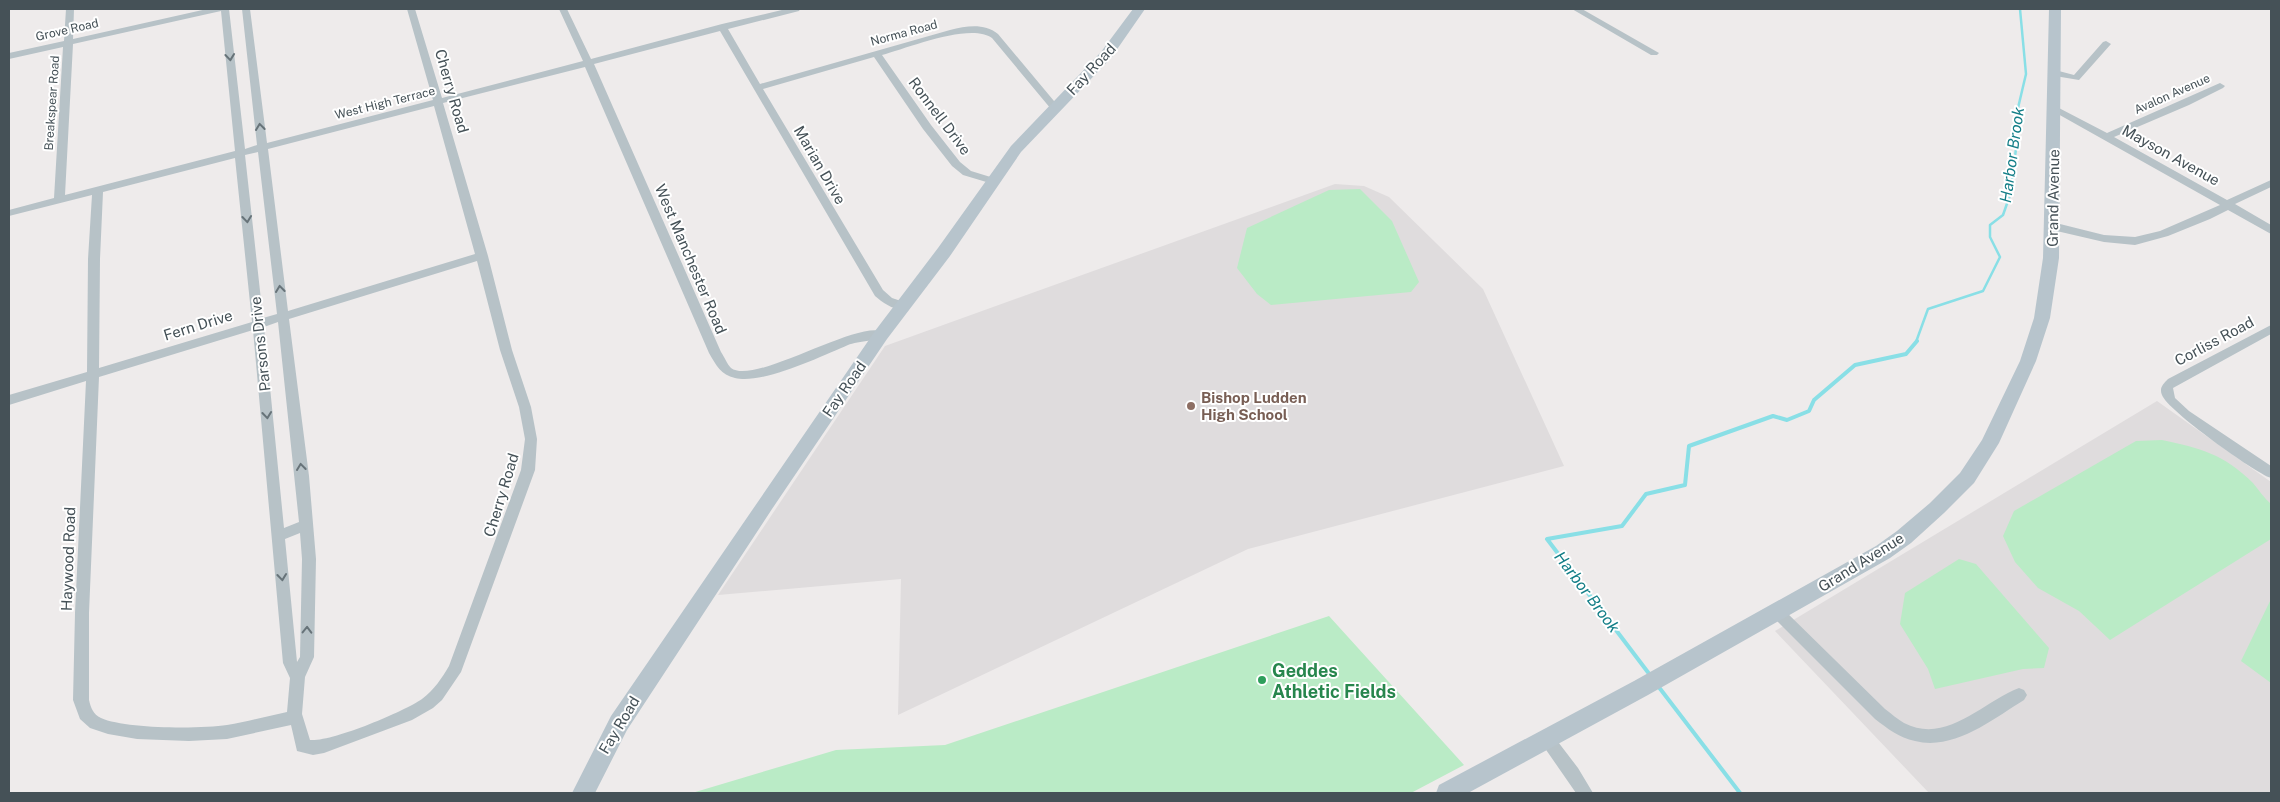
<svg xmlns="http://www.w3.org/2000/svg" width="2280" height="802" viewBox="0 0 2280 802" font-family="'Public Sans',sans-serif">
<rect width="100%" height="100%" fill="#eeebeb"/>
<path fill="#dfdcdd" d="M1335 184 1364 186 1389 197 1483 289 1564 466 1248 549 898 715 901 579 718 595 885 346Z
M2157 401 2271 482V793H1929L1775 631Z"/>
<path fill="#baebc6" d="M1360 189 1392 221 1419 282 1411 292 1271 305 1257 294 1237 268 1247 228 1329 190Z
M2162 440C2200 448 2224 454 2253 483 2259 490 2264 498 2271 504V539L2110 640 2079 611 2038 588 2015 562 2003 536 2014 511 2136 441Z
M1959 559 1976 564 2049 648 2044 668 2023 669 1935 689 1928 669 1900 624 1905 593Z
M2271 599V683L2241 661Z
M1329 616 1464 765 1411 793H692L836 750 945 745Z"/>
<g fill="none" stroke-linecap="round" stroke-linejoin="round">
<path stroke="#89dfe6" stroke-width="2.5" d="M1916 342 1928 309 1983 291 2000 257 1990 237V225L2003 215 2010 195 2017 141 2018 108 2026 74 2020 9"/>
<path stroke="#89dfe6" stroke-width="4" d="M1650 675 1547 539 1622 526 1646 494 1685 485 1689 446 1773 416 1787 420 1809 411 1814 400 1855 365 1906 354 1917 341
M1658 686 1740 793"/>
<path fill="#b7c2c7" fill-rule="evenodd" d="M66 9H74L73 39 207 9H229L245 149 257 145 242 9H250L267 143 433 100 407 9H415L442 98 583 61 559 9H567L591 59 722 24 786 9H800L799 11 728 29 760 84 950 30C967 26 984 23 998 34L1059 107 1057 109H1051L992 38C971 22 907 48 882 55L931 125 960 162 971 171 997 179V183L993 184 963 175 952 166 923 129 874 57 763 89 883 290 892 298 907 303 909 306 907 309C896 312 883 303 875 296L720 31 594 64 721 352C724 356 727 364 731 368 756 387 870 311 887 335 884 340 857 341 848 345 822 356 762 385 735 378 721 375 716 365 709 353L585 67 443 103 488 256 512 350 531 407 537 439 535 470 461 672 442 700 433 708 412 720 324 753 313 755 297 751 291 725 227 739 189 741 137 739 108 734 90 728 80 719 73 700 75 613 86 381 9 405V395L87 372 88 259 92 195 9 216V210L54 198 63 47 9 59V53L64 41ZM221 11 235 151 65 195 73 44ZM434 106 475 254 288 311 268 149ZM258 152 277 314 263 318 245 155ZM235 158 252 322 99 368 100 259 103 192ZM477 261 500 350 519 407 525 439 521 470 449 666C442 678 434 690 422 699 403 712 332 742 310 740L302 714 305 677 314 657 316 559 309 476 289 319ZM278 322 299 522 284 528 264 327ZM253 330 283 663 290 678 287 712C267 716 247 722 227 725 200 729 125 729 101 718 93 714 91 708 89 700V613L99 377ZM300 533 302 559 300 657 297 662 285 539Z
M1572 9H1582L1659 53 1657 55H1651Z
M2106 41 2111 44 2079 80 2055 76 2050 73 2055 70 2074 75 2103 42Z
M2220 83 2225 86 2223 88 2189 105 2114 137 2227 200 2271 180V187L2235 204 2271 225V234L2228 210 2210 219 2168 236 2135 245 2104 242 2048 229 2047 226 2052 222 2104 235 2135 237 2160 231 2220 205 2049 109 2054 106 2057 107 2107 133Z
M2271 325V334L2173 388 2175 398 2189 411 2271 466V478C2255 473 2167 410 2162 395 2159 388 2163 384 2168 379Z
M1777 606 1782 608 1885 709C1892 714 1897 719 1904 723 1947 745 1982 702 2019 688L2024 690 2027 695 2024 700C1993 719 1954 751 1915 741 1899 738 1887 728 1875 719L1772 616 1770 612 1772 608Z
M1547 732 1552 734 1578 768 1593 793H1576L1542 744 1539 739 1542 734Z"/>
<path fill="#b7c4cc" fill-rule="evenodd" d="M1133 9H1145L1111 58 1021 152 950 256 887 339 772 509 627 730 595 793H572L611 716 875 331 938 248 1011 146 1101 52Z
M2049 9H2061L2059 258 2050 318 2036 361 1999 443 1974 483 1944 513 1911 543 1890 558 1648 695 1468 793H1436L1439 785 1634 681 1876 546 1897 531 1930 503 1960 473 1982 440 2020 361 2034 318 2043 258Z"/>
</g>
<defs><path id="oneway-chevron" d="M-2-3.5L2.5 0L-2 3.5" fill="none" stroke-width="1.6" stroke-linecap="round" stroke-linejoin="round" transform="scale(1.25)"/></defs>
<g stroke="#677379">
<use href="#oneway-chevron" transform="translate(230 57) rotate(84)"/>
<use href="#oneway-chevron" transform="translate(260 127) rotate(-97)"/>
<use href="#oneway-chevron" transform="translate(247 219) rotate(84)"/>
<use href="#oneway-chevron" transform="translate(280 289) rotate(-97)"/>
<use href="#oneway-chevron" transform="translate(267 415) rotate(84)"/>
<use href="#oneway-chevron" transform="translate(301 467) rotate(-97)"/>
<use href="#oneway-chevron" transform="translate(282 577) rotate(84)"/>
<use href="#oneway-chevron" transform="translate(307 630) rotate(-89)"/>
</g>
<circle fill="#8d6e63" stroke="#fff" stroke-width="2" cx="1191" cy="406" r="5"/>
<circle fill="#2e9e5b" stroke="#fff" stroke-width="2" cx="1262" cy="680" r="5"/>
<g text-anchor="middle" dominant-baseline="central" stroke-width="4" stroke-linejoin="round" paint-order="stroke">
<g font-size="12" fill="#455157" stroke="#fff">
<text transform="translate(67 30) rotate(-13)">Grove Road</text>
<text transform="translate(904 33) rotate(-15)">Norma Road</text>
<text transform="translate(2172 94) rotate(-24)">Avalon Avenue</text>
<text transform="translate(52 103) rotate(-86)">Breakspear Road</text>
<text transform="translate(385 103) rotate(-14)">West High Terrace</text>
</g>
<g font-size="15" fill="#455157" stroke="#fff">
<text transform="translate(1091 69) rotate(-47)">Fay Road</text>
<text transform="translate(452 91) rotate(74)">Cherry Road</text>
<text transform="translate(940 116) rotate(53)">Ronnell Drive</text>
<text transform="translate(2171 155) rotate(29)">Mayson Avenue</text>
<text transform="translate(820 165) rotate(60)">Marian Drive</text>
<text transform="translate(2053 198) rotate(-89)">Grand Avenue</text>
<text transform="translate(691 259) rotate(67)">West Manchester Road</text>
<text transform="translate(198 325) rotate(-17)">Fern Drive</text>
<text transform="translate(2214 341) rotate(-28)">Corliss Road</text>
<text transform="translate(260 344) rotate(-96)">Parsons Drive</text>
<text transform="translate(844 389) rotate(-55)">Fay Road</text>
<text transform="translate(501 495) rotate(-73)">Cherry Road</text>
<text transform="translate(68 559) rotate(-88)">Haywood Road</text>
<text transform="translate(1861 562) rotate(-32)">Grand Avenue</text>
<text transform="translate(619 725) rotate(-59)">Fay Road</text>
</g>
<g font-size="15" font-weight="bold" fill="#785e54" stroke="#fff" text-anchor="start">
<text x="1201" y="397">Bishop Ludden<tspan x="1201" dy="17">High School</tspan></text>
</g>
<g font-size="16" font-style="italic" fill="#137e87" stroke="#fff">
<text transform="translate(2012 155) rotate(-82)">Harbor Brook</text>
<text transform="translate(1587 592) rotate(53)">Harbor Brook</text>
</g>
<g font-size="18" font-weight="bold" fill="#27864d" stroke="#fff" text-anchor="start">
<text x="1272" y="670">Geddes<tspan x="1272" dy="21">Athletic Fields</tspan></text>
</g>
</g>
<rect width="2280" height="802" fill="none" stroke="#455157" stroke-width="20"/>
</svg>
